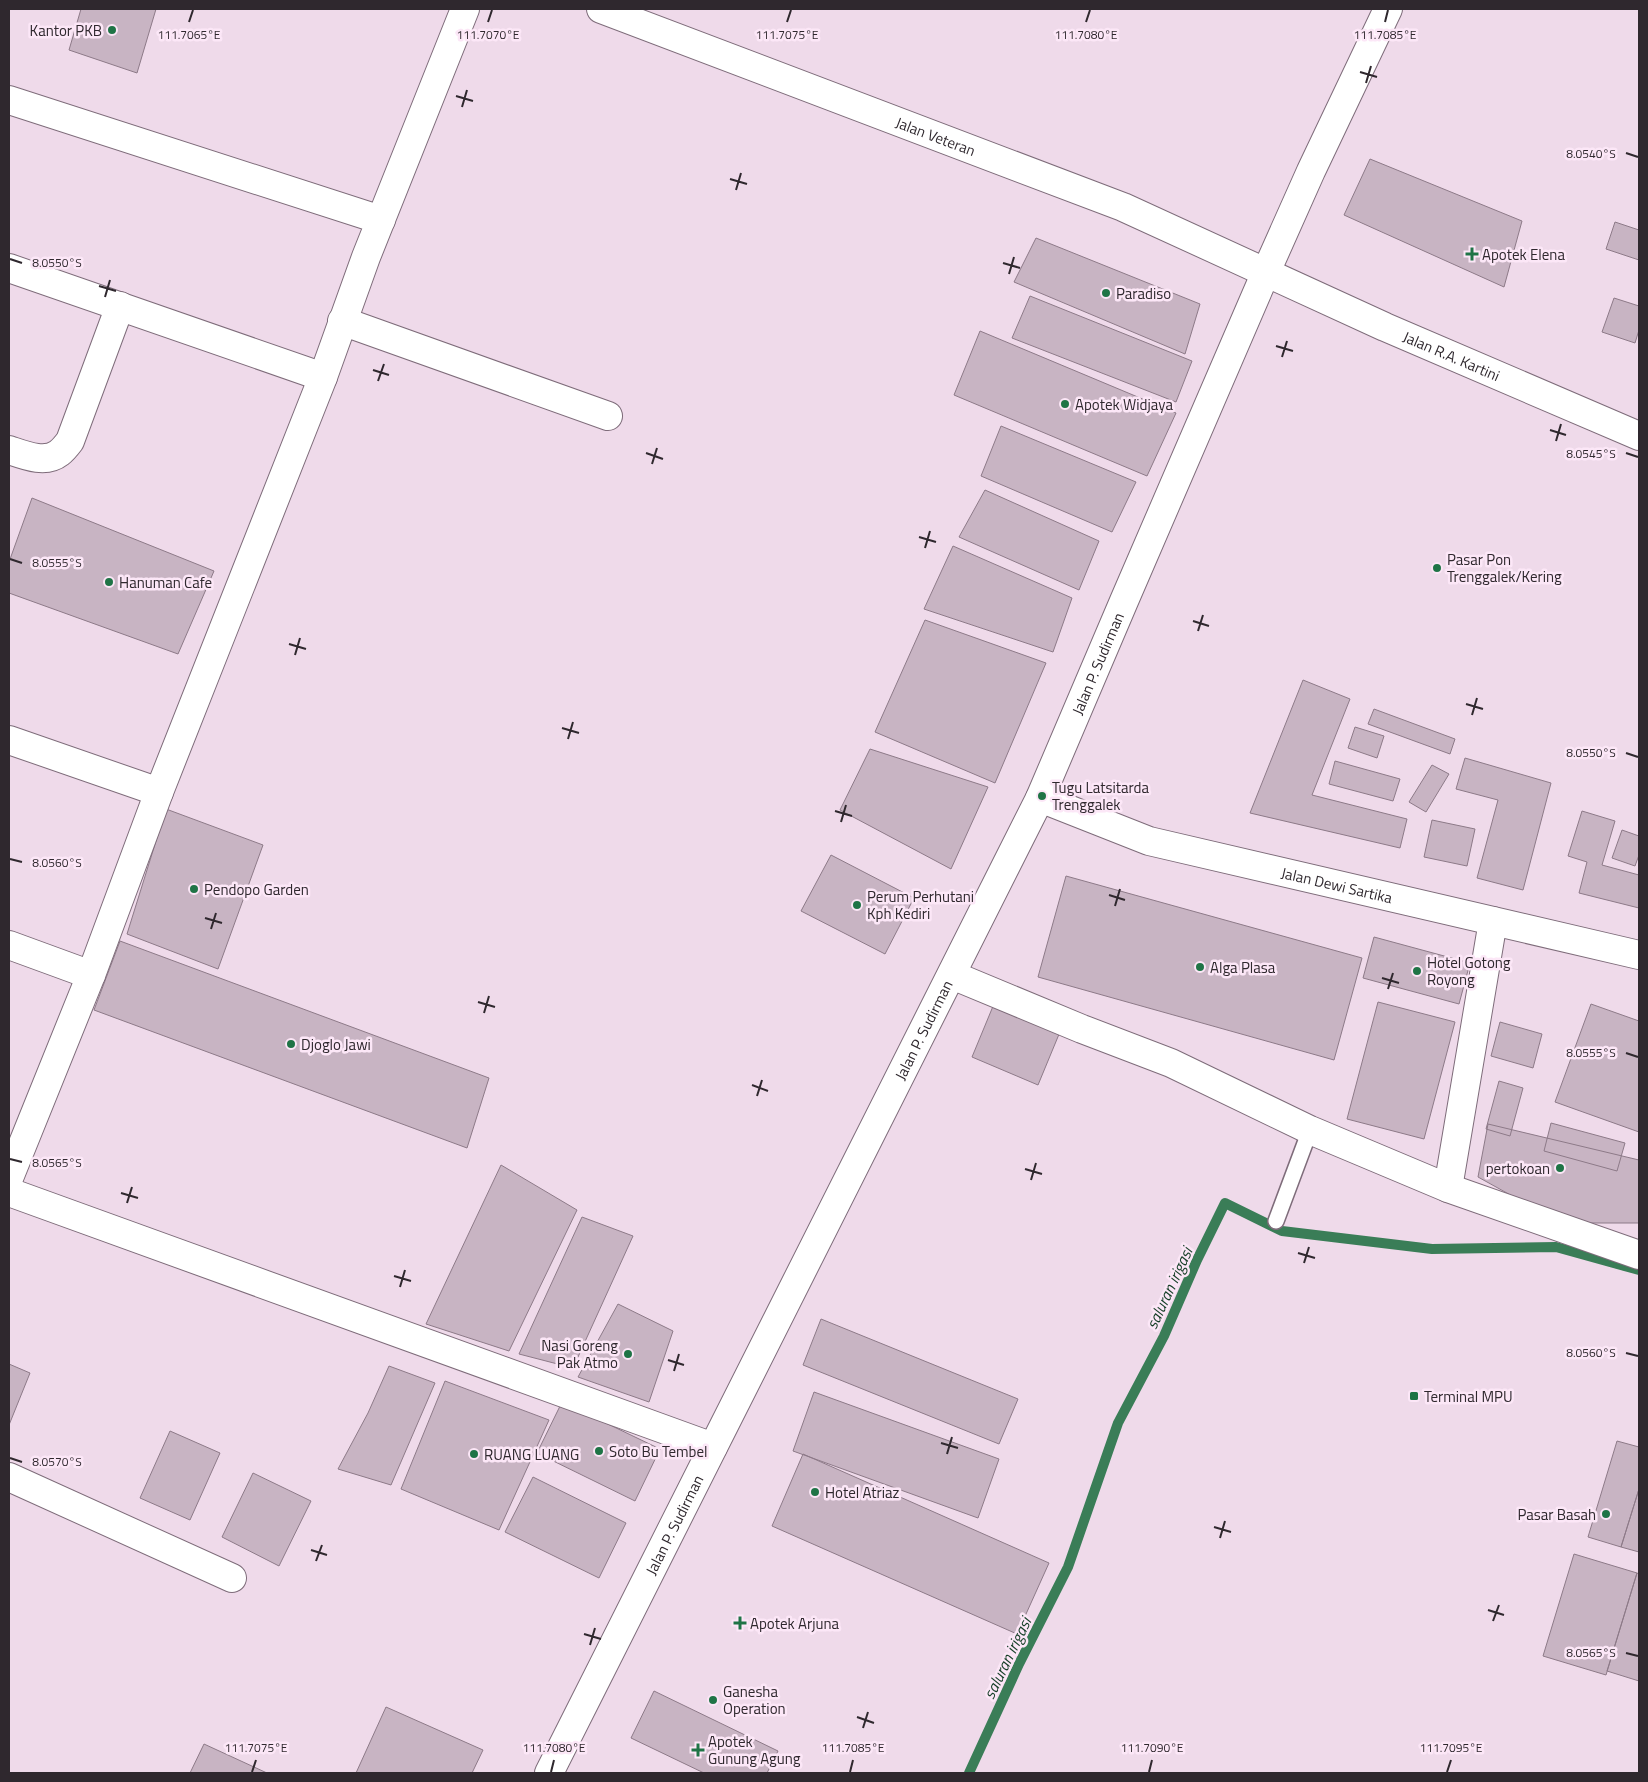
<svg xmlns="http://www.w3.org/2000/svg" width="1648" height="1782" viewBox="0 0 1648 1782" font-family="'Titillium Web',sans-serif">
<rect width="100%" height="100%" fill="#efdaea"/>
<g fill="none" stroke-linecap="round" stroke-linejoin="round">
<path stroke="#3a7d57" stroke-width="10" d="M969 1773 1019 1664 1068 1567 1118 1423 1164 1336 1197 1260 1225 1203 1282 1231 1432 1249 1556 1247 1639 1270"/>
</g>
<path fill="#c8b4c3" stroke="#8d7a88" d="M81 9H156L137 73 69 50Z
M1370 159 1522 221 1504 287 1344 215Z
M1615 222 1639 230V260L1606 249Z
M1036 238 1200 304 1185 354 1014 282Z
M1030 296 1192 361 1176 402 1012 338Z
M1614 298 1639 306V330L1635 343 1602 332Z
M980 331 1176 413 1147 476 954 395Z
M1001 426 1136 482 1112 532 981 476Z
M985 490 1099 541 1079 590 959 537Z
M32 498 214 571 178 654 9 593V562Z
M953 546 1072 598 1053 652 924 609Z
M925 620 1046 663 995 783 875 732Z
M1303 680 1350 699 1312 795 1407 819 1400 848 1250 813Z
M1374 709 1455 739 1450 754 1368 724Z
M1355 727 1384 736 1377 758 1348 748Z
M870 749 988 787 951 869 840 810Z
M1465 758 1551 783 1523 890 1477 878 1498 800 1456 789Z
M1335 761 1400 779 1393 801 1329 784Z
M1432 765 1449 774 1426 812 1409 802Z
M166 809 263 845 218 969 127 934Z
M1582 811 1615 821 1602 865 1639 875V908L1579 893 1587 862 1568 856Z
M1432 820 1475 829 1467 866 1424 857Z
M1622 830 1639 836V855L1635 866 1612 858Z
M831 855 914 898 885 954 801 911Z
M1066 876 1362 958 1334 1060 1038 977Z
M1374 937 1470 963 1459 1004 1363 978Z
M120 941 489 1078 467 1148 94 1010Z
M996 999 1062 1027 1038 1085 972 1057Z
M1378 1002 1455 1022 1424 1139 1347 1119Z
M1591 1004 1639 1021V1132L1555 1102Z
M1500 1022 1542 1034 1533 1068 1491 1056Z
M1499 1081 1523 1088 1510 1136 1486 1129Z
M1551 1123 1625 1143 1617 1171 1544 1151Z
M1488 1124 1639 1160V1223H1561L1478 1177Z
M501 1165 577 1210 509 1351 426 1324Z
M582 1217 633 1236 573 1368 519 1354Z
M618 1304 673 1331 649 1402 578 1377Z
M821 1319 1018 1399 999 1444 803 1365Z
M9 1364 30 1373 9 1425Z
M389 1366 435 1383 391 1485 338 1469 368 1413Z
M445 1381 549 1420 499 1530 401 1489Z
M814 1392 999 1459 978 1518 793 1451Z
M562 1402 660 1449 635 1501 537 1453Z
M170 1431 220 1453 190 1520 140 1498Z
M1617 1441 1639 1447V1489L1621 1547 1588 1537Z
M803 1454 1049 1563 1017 1634 772 1526Z
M253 1473 311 1501 279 1566 222 1537Z
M533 1477 626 1523 599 1578 505 1532Z
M1639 1489V1552L1621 1547Z
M1574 1554 1637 1573 1606 1675 1543 1656Z
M1637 1573 1639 1574V1681L1607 1671Z
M654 1691 778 1751 767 1773H704L631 1738Z
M386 1707 483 1750 472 1773H356Z
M204 1744 267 1773H190Z"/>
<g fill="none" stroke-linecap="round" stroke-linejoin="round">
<defs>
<path id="lane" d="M1276 1221 1310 1130"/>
<g id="street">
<path d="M9 100 381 220"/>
<path d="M9 268 323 377"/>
<path d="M342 321 608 416"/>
<path d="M9 450C24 455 45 464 59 453 63 450 67 445 70 441L120 306"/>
<path d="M9 740 159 792 91 975 9 1178"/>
<path d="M159 792 323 377 366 257 465 9"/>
<path id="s1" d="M1040 798 1149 841 1639 955"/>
<path d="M9 945 91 975"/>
<path d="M952 975 1082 1029 1171 1063 1310 1130 1448 1188 1639 1255"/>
<path d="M1448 1188 1493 921"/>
<path d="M9 1192 713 1447"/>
<path d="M9 1477 232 1578"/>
</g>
<g id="secondary">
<path id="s2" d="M601 9 1123 207 1385 327 1639 436"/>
</g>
<g id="highway">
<path id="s3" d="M549 1773 1040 798 1124 601 1266 272 1311 171 1388 9"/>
</g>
</defs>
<use href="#lane" stroke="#7e6c7a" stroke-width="18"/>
<use href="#street" stroke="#7e6c7a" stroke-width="30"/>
<use href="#secondary" stroke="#7e6c7a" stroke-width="30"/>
<use href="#highway" stroke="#7e6c7a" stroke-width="30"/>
<use href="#lane" stroke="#fff" stroke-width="15"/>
<use href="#street" stroke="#fff" stroke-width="28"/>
<use href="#secondary" stroke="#fff" stroke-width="28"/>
<use href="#highway" stroke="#fff" stroke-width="28"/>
</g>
<path fill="none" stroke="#2f282e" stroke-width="2" d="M189 22 193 10M488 22 492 10M787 22 791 10M1086 22 1090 10M1385 22 1388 10M1360 72 1377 77M1366 83 1371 66M456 96 473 101M462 107 467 90M1626 153 1638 157M730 179 747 184M736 190 741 173M10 259 22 263M1003 263 1020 268M1009 274 1014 257M99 286 116 291M105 297 110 280M1276 346 1293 351M1282 357 1287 341M373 370 389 375M378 381 384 364M1550 430 1566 435M1556 441 1561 424M646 453 663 459M1626 453 1638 457M652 464 657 448M919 537 936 542M925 548 930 531M10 559 22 563M1193 621 1209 626M1198 631 1203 615M289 644 306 649M295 655 300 638M1466 704 1483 709M1472 715 1477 698M562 728 579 733M568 739 573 722M1626 753 1638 757M835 811 852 816M841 822 846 805M10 859 22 862M1109 895 1125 900M1115 906 1120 889M205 918 222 923M211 929 216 913M1382 978 1399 983M1388 989 1393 973M478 1002 495 1007M484 1013 489 996M1626 1053 1638 1057M752 1085 768 1091M757 1096 762 1080M10 1159 22 1162M1025 1169 1042 1174M1031 1180 1036 1163M121 1193 138 1198M127 1203 132 1187M1298 1253 1315 1258M1304 1263 1309 1247M394 1276 411 1281M400 1287 405 1270M1626 1353 1638 1356M668 1360 684 1365M674 1371 679 1354M941 1443 958 1448M947 1454 952 1437M10 1458 22 1462M1214 1527 1231 1532M1220 1538 1225 1521M311 1550 327 1555M316 1561 322 1545M1488 1610 1504 1615M1493 1621 1499 1605M584 1634 601 1639M590 1645 595 1628M1626 1653 1638 1656M857 1717 874 1723M863 1728 868 1712M252 1772 256 1760M551 1772 554 1760M850 1772 853 1760M1149 1772 1152 1760M1447 1772 1451 1760"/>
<g fill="#1f7446" stroke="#fce7f7" stroke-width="2">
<circle cx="112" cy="30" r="5"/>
<path d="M1469.5 246.5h5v5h5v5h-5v5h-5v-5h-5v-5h5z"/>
<circle cx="1106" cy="293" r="5"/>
<circle cx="1065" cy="404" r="5"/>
<circle cx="1437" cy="568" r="5"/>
<circle cx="109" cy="582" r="5"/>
<circle cx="1042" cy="796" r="5"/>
<circle cx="194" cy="889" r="5"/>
<circle cx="857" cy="905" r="5"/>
<circle cx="1200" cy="967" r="5"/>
<circle cx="1417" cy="971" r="5"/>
<circle cx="291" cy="1044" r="5"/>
<circle cx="1560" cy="1168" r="5"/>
<circle cx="628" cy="1354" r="5"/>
<rect x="1409" y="1391" width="10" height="10" rx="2.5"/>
<circle cx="599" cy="1451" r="5"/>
<circle cx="474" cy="1454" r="5"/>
<circle cx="815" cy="1492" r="5"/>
<circle cx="1606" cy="1514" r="5"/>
<path d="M737.5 1615.5h5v5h5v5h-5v5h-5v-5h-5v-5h5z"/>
<circle cx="713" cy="1700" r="5"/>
<path d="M695.5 1742.5h5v5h5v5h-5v5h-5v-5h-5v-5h5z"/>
</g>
<g text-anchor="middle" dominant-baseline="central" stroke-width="5" stroke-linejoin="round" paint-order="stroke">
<g font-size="15" fill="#2f282e" stroke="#fce7f7" text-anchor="start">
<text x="102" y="30" text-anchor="end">Kantor PKB</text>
<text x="1482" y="254">Apotek Elena</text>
<text x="1116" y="293">Paradiso</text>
<text x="1075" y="404">Apotek Widjaya</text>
<text x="1447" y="559">Pasar Pon<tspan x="1447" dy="17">Trenggalek/Kering</tspan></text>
<text x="119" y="582">Hanuman Cafe</text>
<text x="1052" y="787">Tugu Latsitarda<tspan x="1052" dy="17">Trenggalek</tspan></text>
<text x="204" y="889">Pendopo Garden</text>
<text x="867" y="896">Perum Perhutani<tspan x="867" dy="17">Kph Kediri</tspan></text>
<text x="1427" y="962">Hotel Gotong<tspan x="1427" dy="17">Royong</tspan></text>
<text x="1210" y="967">Alga Plasa</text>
<text x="301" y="1044">Djoglo Jawi</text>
<text x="1550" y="1168" text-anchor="end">pertokoan</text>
<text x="618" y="1345" text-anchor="end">Nasi Goreng<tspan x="618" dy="17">Pak Atmo</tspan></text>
<text x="1424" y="1396">Terminal MPU</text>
<text x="609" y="1451">Soto Bu Tembel</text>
<text x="484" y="1454">RUANG LUANG</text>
<text x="825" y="1492">Hotel Atriaz</text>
<text x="1596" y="1514" text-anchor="end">Pasar Basah</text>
<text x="750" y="1623">Apotek Arjuna</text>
<text x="723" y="1691">Ganesha<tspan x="723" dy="17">Operation</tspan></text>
<text x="708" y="1741">Apotek<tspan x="708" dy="17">Gunung Agung</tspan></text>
</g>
<g font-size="15" fill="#2f282e" stroke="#fce7f7">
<text stroke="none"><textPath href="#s2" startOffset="358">Jalan Veteran</textPath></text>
<text stroke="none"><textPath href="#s2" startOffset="919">Jalan R.A. Kartini</textPath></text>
<text stroke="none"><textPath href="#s3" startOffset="1238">Jalan P. Sudirman</textPath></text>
<text stroke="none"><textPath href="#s1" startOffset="310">Jalan Dewi Sartika</textPath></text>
<text stroke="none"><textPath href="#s3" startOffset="832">Jalan P. Sudirman</textPath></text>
<text stroke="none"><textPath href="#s3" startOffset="278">Jalan P. Sudirman</textPath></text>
</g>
<g font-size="16" font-style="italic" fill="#163f27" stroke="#fce7f7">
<text transform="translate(1169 1288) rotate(-65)">saluran irigasi</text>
<text transform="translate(1007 1658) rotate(-64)">saluran irigasi</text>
</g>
</g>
<g font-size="12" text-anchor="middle" fill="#2f282e" stroke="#fce7f7" stroke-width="5" stroke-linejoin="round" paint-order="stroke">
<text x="189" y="39">111.7065°E</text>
<text x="488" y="39">111.7070°E</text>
<text x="787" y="39">111.7075°E</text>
<text x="1086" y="39">111.7080°E</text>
<text x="1385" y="39">111.7085°E</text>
<text x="1591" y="158">8.0540°S</text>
<text x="57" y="267">8.0550°S</text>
<text x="1591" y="458">8.0545°S</text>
<text x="57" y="567">8.0555°S</text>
<text x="1591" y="757">8.0550°S</text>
<text x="57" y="867">8.0560°S</text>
<text x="1591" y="1057">8.0555°S</text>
<text x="57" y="1167">8.0565°S</text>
<text x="1591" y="1357">8.0560°S</text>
<text x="57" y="1466">8.0570°S</text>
<text x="1591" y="1657">8.0565°S</text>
<text x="256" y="1752">111.7075°E</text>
<text x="554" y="1752">111.7080°E</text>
<text x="853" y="1752">111.7085°E</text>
<text x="1152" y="1752">111.7090°E</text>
<text x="1451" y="1752">111.7095°E</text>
</g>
<rect width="1648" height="1782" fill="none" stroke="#2f282e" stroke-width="20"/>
</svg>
